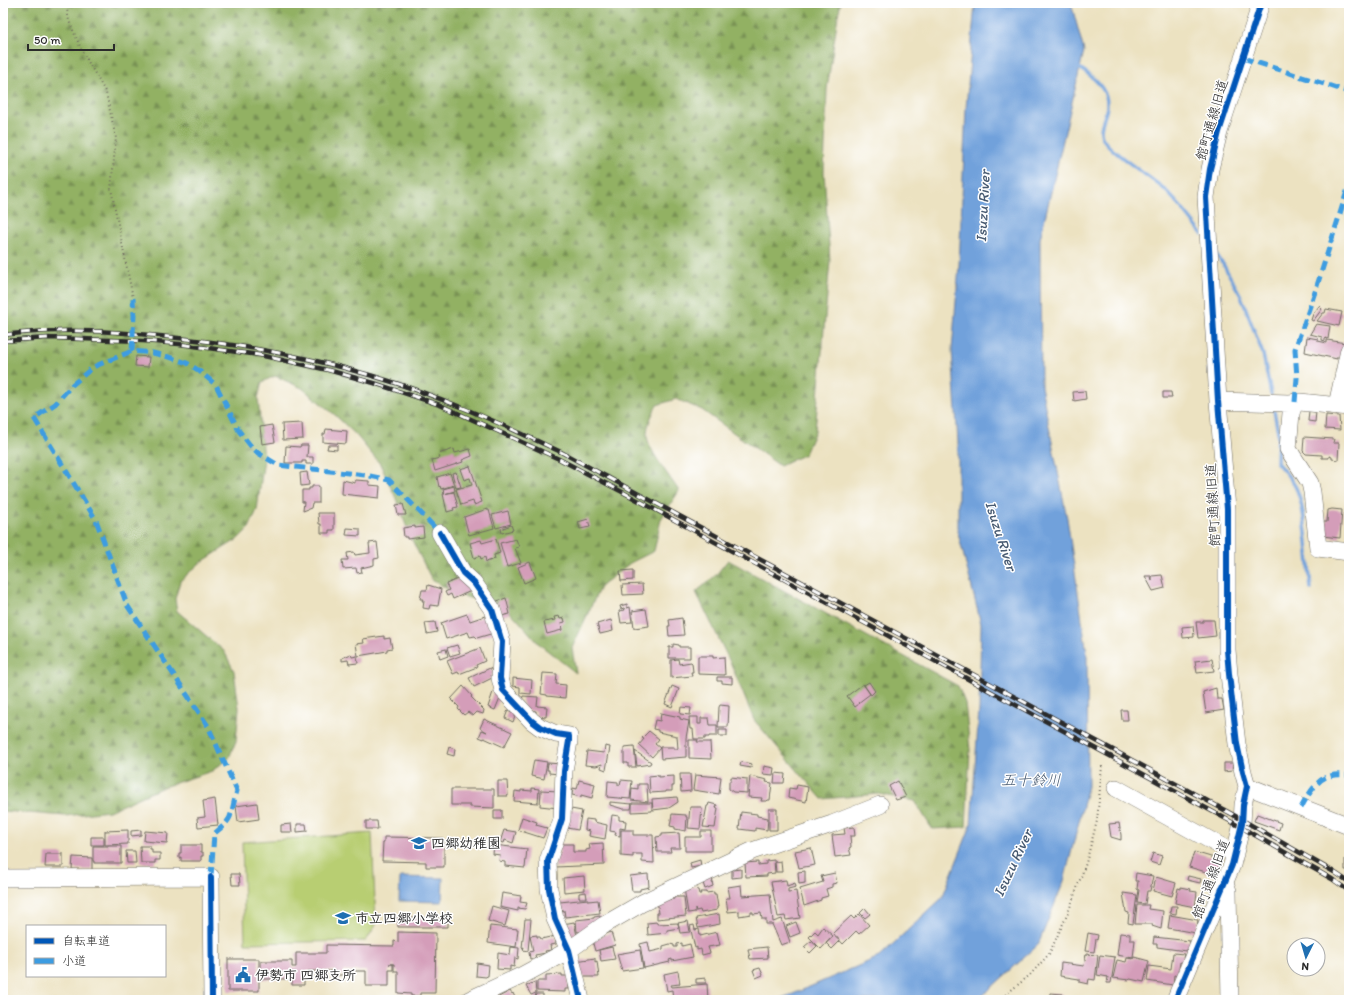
<svg xmlns="http://www.w3.org/2000/svg" width="1352" height="1003" viewBox="0 0 1352 1003" font-family="Itim,'Klee One',sans-serif">
<defs>
<pattern id="forest-firs" width="22" height="20" patternUnits="userSpaceOnUse"><rect width="22" height="20" fill="#92b164"/><path d="M5 1l3.5 6h-7zM16 11l3.5 6h-7z" fill="#779053"/></pattern>
</defs>
<rect width="100%" height="100%" fill="#fff"/>
<filter id="ink" filterUnits="userSpaceOnUse"><feTurbulence type="fractalNoise" baseFrequency=".025" numOctaves="2"/><feDisplacementMap in="SourceGraphic" scale="8" xChannelSelector="R" yChannelSelector="G"/><feConvolveMatrix kernelMatrix="1 2 1 2 8 2 1 2 1" color-interpolation-filters="sRGB"/></filter>
<filter id="wash" filterUnits="userSpaceOnUse"><feTurbulence type="fractalNoise" baseFrequency=".012" numOctaves="4" result="noise"/><feDisplacementMap in="SourceGraphic" scale="16" xChannelSelector="R" yChannelSelector="G"/><feGaussianBlur stdDeviation="0.9" result="paint"/><feColorMatrix in="noise" values="0 0 0 0 0 0 0 0 0 0 0 0 0 0 0 0 0 1.4 0 .05"/><feComposite in="paint" operator="in"/></filter>
<g filter="url(#wash)">
<rect width="100%" height="100%" fill="#ece2c1"/>
<path fill="#b8ce72" stroke="#727c4e" d="M372 833 376 925 366 941 245 943 242 842Z"/>
<path fill="url(#forest-firs)" stroke="#5e6e48" d="M3 3H841L838 15 827 89 824 172 830 261 815 431 805 454 780 466 702 410 676 399 657 405C652 415 644 430 648 441 653 456 670 477 679 491L661 519 654 551 630 563 600 587 572 648 576 673 539 644 518 620 501 603 469 598 449 590 432 580 410 536 395 496 380 464 356 435 335 415 302 388 275 376 262 382 258 398 264 459 257 510 249 528 238 539 200 563 180 581 175 599 177 611 224 651 234 671 239 708 236 741 229 758 212 771 163 787 109 811 65 816 3 811Z
M728 560 958 686 965 703 970 750 966 827 932 829 915 801 878 794 822 799 754 720 731 664 696 592 715 576Z"/>
<path fill="#71a1db" stroke="#4e6683" d="M975 3H1071L1084 51 1040 239 1041 386 1067 518 1087 654 1088 786 1064 881 1038 945 980 998 977 1000H775L793 994 879 957 942 898 971 825 979 710 981 624 958 533V443L952 350 959 265 966 108Z
M400 877 443 878 442 902 399 901Z"/>
<g fill="none" stroke-linecap="round" stroke-linejoin="round">
<path stroke="#71a1db" stroke-width="3.5" d="M1076 66C1090 74 1108 88 1107 105 1107 116 1098 126 1102 137 1107 150 1150 177 1163 188 1178 202 1190 218 1202 234
M1215 253 1223 264 1241 296 1263 354 1271 394
M1274 411 1278 432 1277 463C1284 471 1293 480 1297 490 1307 517 1308 560 1311 589"/>
</g>
<g id="blocks">
<path fill="#d49db9" d="M1319 306 1322 309 1313 321 1311 320 1313 314Z
M1326 309 1342 312 1339 326 1317 321 1323 313H1325Z
M1316 324 1330 326 1328 339 1325 338V341L1322 340V337L1310 334Z
M1307 337 1318 339V341L1327 343V340L1346 343 1343 358 1337 357V359L1305 352Z
M136 356 149 357 148 367 135 366Z
M1085 391 1086 399 1074 401 1073 392Z
M1163 392H1171L1172 398H1163Z
M1309 411 1316 412 1315 422 1308 421Z
M1326 415 1339 416 1340 430 1325 429Z
M302 423 303 439 283 440 282 424Z
M272 425 275 442 262 444 260 427Z
M326 429 347 431 346 444 323 442V434H325Z
M1304 437 1334 439 1333 443H1339L1338 460 1332 459V457L1329 456V458H1322V455L1306 454 1303 451Z
M301 445H308L307 457H313V464H306V461H302V463H285L286 446 300 447Z
M328 445H337V450L327 449Z
M454 449 455 453 470 449 472 456 462 460 463 462 435 471 432 460 440 458 438 454Z
M470 466 482 502 474 505 473 501 461 505 456 489 472 485 470 478 464 480 460 469Z
M307 472 309 485 301 486 300 473Z
M456 472 461 487 456 488 452 473Z
M450 473 454 485 441 489 440 486 439 487 437 477Z
M343 480 355 483V480L369 481V485L380 486 379 498 342 494Z
M312 486H319V503H312L311 508 303 511 304 502H302V490H309V488H312Z
M454 486 455 491 444 494 443 489Z
M454 492 458 507 453 508 454 510 447 512 443 494Z
M403 504 406 515H398L396 505Z
M487 509V510H489L494 528 469 535 464 517Z
M1332 509 1342 510 1340 538 1322 536 1323 522H1327L1328 510Z
M508 511 511 524 496 528 492 515Z
M318 513H334V530H329V533H321V524H319Z
M588 519 590 527 580 529 578 522Z
M511 525 513 530 502 533 501 529Z
M415 526V528L423 527 424 537 407 539V537H404L403 528Z
M347 528 360 529V536L346 535Z
M496 539 500 553 494 555 495 559 486 562 485 557 481 559 480 556 474 558 470 543 481 540 482 543Z
M516 539 519 547 515 548 521 563 507 567 500 543Z
M377 542 379 558 374 559V565L361 568 362 572 357 573 356 568 343 569 342 560H348L347 553 354 552 355 555 370 553 369 543Z
M530 562 536 578 524 583 518 567Z
M633 570V580L621 581 620 571Z
M1162 575 1165 588 1153 591 1145 576H1151L1152 581V576Z
M462 577 471 591 453 599 451 594 447 596 445 592 449 590 446 584Z
M642 584 643 594 623 595 622 585Z
M428 585 441 589 438 606 430 605 429 609 423 608 424 601H422L423 599H420L422 590H427Z
M506 598 510 614 501 616 497 601Z
M627 604V608L630 607 632 622 621 623 619 611 625 610 624 608 621 609 620 606Z
M646 609 649 626 634 628 632 611Z
M467 614 470 621 488 615 494 633 477 638 475 636 470 637 468 632 446 639 441 623Z
M559 616 560 619 564 618 565 622 561 623 562 630 547 634 544 622 555 620 554 617Z
M682 618 684 635 669 636 668 626H670L669 620Z
M611 620 613 631 600 634 597 624Z
M1203 620H1214L1216 636 1198 638 1196 622H1203Z
M435 622 437 632 427 634 425 623Z
M1193 626 1194 637 1183 638 1182 627Z
M384 636V639L390 638 392 648 387 649V651L358 656 356 644 364 643 363 639Z
M673 644 679 645V647H690V658H669V647H673Z
M457 645 460 653 450 656 447 648Z
M480 648 485 661 476 665 477 667 459 674 458 672 453 674 447 661Z
M446 649 448 656 440 659 438 651Z
M351 654 352 657 357 656 358 663 349 664 348 660 342 661V658Z
M698 656H713V658L724 657 725 675 698 674Z
M678 659 679 664 691 662 692 663 693 672H691L692 676 671 678V660Z
M1212 659 1214 671 1197 673 1195 661Z
M490 668 494 674 491 675 492 678 474 687 469 678Z
M543 673 557 674 556 684 566 685 565 698 547 696V695L541 694Z
M717 677H732V684L722 683V681H717Z
M513 678 532 680 531 694 520 693V687L513 686Z
M869 682 875 691 871 695 864 685Z
M863 684 870 694 858 703 859 704 855 707 847 696Z
M463 686 472 696 471 697 484 710 483 714 477 712 473 716 468 712 464 715 458 709 459 707 451 699Z
M672 686 679 689 672 707 665 704Z
M1216 688 1217 699H1222L1224 710 1206 713 1203 692Z
M493 692 501 695 495 710 488 707Z
M523 696 538 697 537 706 547 707 546 717 536 716V711H525L522 700Z
M720 705 729 706 728 727H718L719 707Z
M681 707 691 708 690 715 680 714Z
M508 710 516 714 513 722 505 718Z
M1121 710H1127L1128 720H1122Z
M661 713 680 717V719L689 721 686 738V757L661 759 660 747H674V749H678L677 736 658 732V730L653 729 655 720 660 721Z
M689 717H698V724H701V718H709L710 725H717V736H709V737H705V739H694L693 729H690Z
M484 719 512 732 504 747 484 738V739L479 737 482 730 487 732 480 728Z
M719 730H727V736H719Z
M649 731 659 739 655 744 660 748 652 757 639 745 644 739 642 738Z
M689 740H698L697 742H710L711 759 689 758Z
M605 746 610 747 606 770 601 768 602 764 596 766 585 765 587 751 604 753Z
M634 746 636 767H628V763H624V747Z
M449 747 455 749 454 756 447 754Z
M635 751 651 762 650 764 637 766Z
M534 760 547 762 544 779 531 776Z
M741 762 752 764 751 768 740 766Z
M548 763 561 764 559 774 549 773V770H547Z
M1224 763H1233L1232 771 1224 772Z
M764 766 774 768 773 775 763 774Z
M775 773 785 774 784 783H774Z
M680 774H690L691 791 681 792Z
M658 775V777L674 776V786H672V791H666V792L650 793 649 776Z
M695 775 721 777 719 794 693 790Z
M750 776 767 780 766 782 772 783 770 800H768L767 801H761L762 798 748 797Z
M731 777 747 779V793L733 792 729 789V781H731Z
M579 780 595 784 592 798 581 795V797L572 795 573 788 577 789Z
M621 780 632 781 630 799 607 797 608 781 618 782V785H620Z
M498 781H507L508 796H498Z
M898 781 906 797 896 800 889 786Z
M638 784H647L648 802 631 800 632 788 638 789Z
M797 785 808 787 806 802 788 798 789 788 796 789Z
M532 788 539 789 538 803 514 801 515 791 521 792V790L532 791Z
M451 789H494V808L470 807V805H451Z
M541 790 558 791V808L540 806Z
M677 797 678 802 669 808 653 810 652 799Z
M215 799 218 825 198 827 197 818 205 817 203 801Z
M610 802 632 804 631 809H623L610 805Z
M257 803 259 819 238 822 236 806Z
M632 803H652V811L632 812Z
M709 803 717 805 716 808H718L715 828 703 827 707 806H708Z
M690 807H701L702 809 700 829 688 828Z
M571 809 582 811 578 830 567 828Z
M769 809H777V830H769Z
M494 810H502V819H494Z
M741 812 757 814V816L768 818 767 830 755 828V831L739 829Z
M672 814 686 815V817H687L686 831 675 829V827L670 826Z
M1257 814 1281 823 1279 830 1254 821Z
M612 815 619 816V820L626 821 625 829 620 828V836L615 835 616 832 610 831Z
M522 817 537 822 536 825 547 828 543 838 518 830Z
M586 819 594 820V822L607 825 605 839 589 836 590 831 585 830Z
M366 821H377L378 829H366Z
M1119 823 1121 835V840L1111 837 1109 824Z
M291 824 292 832H281V825Z
M297 824H306L307 831 297 832Z
M854 827 855 836H850L851 847 849 848 851 855 835 857 832 835 845 834 844 828Z
M128 830V844L105 845V831Z
M141 830V835L131 836V831Z
M504 830 516 832 513 843 505 840 504 843 500 842Z
M621 830H633V835H653L654 863 642 862V854H633V857L621 856Z
M145 831 168 833 167 843 144 841Z
M701 831H711V851H685V837H701Z
M679 833 680 848H670L671 852H657L656 837 662 836V834Z
M91 837H104V845H91Z
M384 837 443 838 442 840H444V867H426V862L382 861 383 842H384Z
M603 843 604 865 555 867 557 855H559V844H573V852H586V850L590 849 589 844Z
M181 845H201V852H203V856H201V861H181V857L179 858V853H181Z
M494 845 527 849 525 868 505 866V862L499 861 500 855 493 854Z
M93 846H121V863H94V861H93Z
M140 846H150V849H152V853H160V860H155V863H141Z
M811 848 815 865 799 868 795 851Z
M126 851H135L136 863H127Z
M1194 852 1221 860 1216 875 1189 867Z
M1153 853 1162 856 1159 865 1150 862Z
M46 854H63V867H45Z
M73 857 92 858V870L72 869Z
M1345 859H1349V870H1345Z
M700 860 701 866 691 868 690 863Z
M774 860 775 873 767 874V876L746 877 745 863 758 862V865L766 864V861Z
M781 861 782 872H776L775 862Z
M741 869V877L732 878V870Z
M805 871V883L799 884 798 872Z
M835 873 837 883 832 884V887L826 889 828 896 821 898V900L804 906 800 889 823 882 821 876Z
M1136 873 1153 876 1150 891H1147L1145 904 1137 903 1139 890 1137 889 1138 881H1135Z
M231 874H239L240 885H232Z
M648 874 649 887 640 889V891H632L630 876Z
M711 874 713 882H712L713 886 705 889 701 877Z
M584 876 585 890 564 892 563 878Z
M1188 876 1201 879 1200 883 1187 880Z
M1156 877 1176 883 1172 896 1153 891Z
M786 880 787 886 795 883 796 887 788 889V892L796 891 800 918 786 920 785 916 778 917 771 882Z
M741 885 742 896 770 894 773 922 782 919 790 942 781 945 772 924H766V919H762L761 913 753 914V912H751V914L739 916V911L728 912 726 898H730L728 887Z
M697 886 699 894H701L700 892H706V893L714 892V894H716L718 907H717V910L701 913 700 910 696 911 695 908V912L688 913 684 888Z
M1181 887 1191 889 1190 891 1197 892 1195 907 1175 903 1178 888 1181 889Z
M586 892 587 898H579V893Z
M502 893 521 896 520 902 527 903 525 909 518 908V911L500 907Z
M1123 893 1137 895 1133 924 1128 923 1129 913 1126 912Z
M674 897H684L686 916 657 919V913H659L657 901 674 899Z
M588 899V901L598 900 600 913 565 917 564 910 561 911 560 902Z
M1137 905H1149L1148 909 1163 911 1161 929 1152 926 1153 924H1135Z
M492 906 509 911 505 926 488 921Z
M1171 906H1177L1176 914 1170 913Z
M865 908 870 914 865 918 860 913Z
M719 914 720 924 698 928 696 918Z
M859 914 869 925 859 934 856 931 843 944 833 933 851 916 854 919Z
M1170 915 1198 920 1196 933 1168 928Z
M600 916V919L585 931 577 932 576 920 594 918V917Z
M391 918H448V927H398V921H391Z
M525 919H531L528 951 523 950 524 947 522 948Z
M688 921 690 932 680 933 678 923Z
M574 922 577 936 566 938 563 924Z
M657 922V924L678 923 679 928 667 930V933L648 935 647 923Z
M796 922 800 933 790 937 786 926Z
M694 925 695 930 699 929 700 936 717 932 720 945 708 947 710 953 702 955 701 949 697 950V947L695 948 690 926Z
M490 926 518 929 516 947 488 943Z
M823 927 833 936 821 949 809 937 815 931 818 934Z
M398 932 436 933 435 993H420V996H411V994L398 993V971H394V964H389H393V970H389V986H366V971H343V975H335V971H308V979H304V985H292V979H261V961H292V967H296V953H326V945L394 946V941L398 942Z
M611 932 615 945 595 951 592 940Z
M1088 933 1098 935 1097 940 1096 939 1094 952 1085 951Z
M1120 933 1130 934V940H1135L1133 958 1117 955Z
M537 935V937H540L541 939 555 936 556 944 550 945 551 950 545 951 546 953 535 955 536 958 530 959 529 952 533 951 530 936Z
M834 936 840 941 832 949 826 943Z
M1154 937 1190 941 1189 949H1186V951L1157 947V944H1153Z
M811 941 817 946 810 953 804 947Z
M648 942 650 952 663 949V946L670 944 674 945V947H677V944L682 943V946L690 944 693 957 672 961V959L669 960 670 962 644 968 640 944Z
M511 947 519 948 518 959 515 958 514 967 510 966V970L497 969 498 953 510 955Z
M612 947 615 959 601 961 599 950Z
M767 947 768 958 750 959 748 949Z
M640 950 643 968 622 971 617 954Z
M1173 953 1184 954 1182 963 1180 962 1178 976 1174 975 1173 985 1147 981 1149 966 1171 969Z
M1086 954 1098 955 1095 980 1089 979 1088 984 1079 982V979L1060 976 1061 963 1084 966Z
M1100 955 1115 957 1111 983H1107L1108 977 1097 975Z
M1134 957 1149 961 1144 982 1130 979 1129 980 1113 978 1117 960 1126 962 1127 958 1133 959Z
M595 958V962L597 961 599 977H580L576 961Z
M228 959H259V991H228Z
M477 963 489 965 488 976H487L486 977 476 976Z
M760 968 763 975 756 978 753 970Z
M678 971 680 984 671 985 672 987 707 984 708 1000H673L672 990 667 991 664 974Z
M562 974V976H568L569 989H565V992L537 991V981H546V975Z
M706 978V983H696V979Z
M535 982 536 993 531 995 526 986Z
M510 991 512 994 513 993 516 1000H493Z
M1050 993 1063 994 1062 1000H1049Z
M536 994H543V1000H534Z"/>
</g>
</g>
<g filter="url(#ink)">
<use href="#blocks" fill-opacity="0" stroke="#6f6b60" stroke-width="1"/>
<g fill="none" stroke-linecap="round" stroke-linejoin="round">
<defs>
<path id="minor" d="M1218 401 1289 403 1300 402 1349 407
M1295 402 1291 413 1288 449 1310 483 1312 492 1318 548 1349 552
M1337 405 1349 350
M440 533 463 573 474 583 492 609 502 642 500 678 503 690 532 721 540 727 556 734 569 736V741L564 771 562 819 548 861 549 889 555 919 569 950 581 1000
M1247 786 1349 826
M1116 788 1235 854
M3 878 211 877 212 1000
M1225 883 1228 891 1230 1000
M469 1000 523 975 569 950 604 925 642 903 752 851 832 824 880 805
M1175 1000 1232 865 1242 824 1243 805 1247 786 1243 772 1237 744 1229 674 1227 650V509L1218 401 1206 197 1210 169 1219 132 1261 3"/>
</defs>
<use href="#minor" stroke="#6f6b60" stroke-width="18"/>
<path stroke="#6f6b60" stroke-width="2" stroke-dasharray="1 3" stroke-linecap="butt" d="M66 3 69 21 82 51 106 93 116 138 111 189 133 298
M999 1000 1030 975 1049 954 1068 913 1086 863 1097 821 1102 766"/>
<use href="#minor" stroke="#fff" stroke-width="17"/>
<defs>
<path id="rail" d="M3 335C21 333 39 331 57 331 94 330 132 333 169 337 238 344 306 356 373 376 438 395 500 423 561 452L1230 813 1334 872 1349 882
M3 341 48 338 143 341 179 344 259 355 328 370 374 383 440 405 559 459 630 496 1230 821 1332 879 1349 891"/>
</defs>
<use href="#rail" stroke="#2b2b2b" stroke-width="4.5"/>
<use href="#rail" stroke="#fff" stroke-width="3" stroke-dasharray="9" stroke-linecap="butt"/>
<path stroke="#3d9ce1" stroke-width="5" stroke-dasharray="10 5" stroke-linecap="butt" d="M1243 58 1349 92
M132 351 134 316 133 298
M1295 402 1297 378 1295 349 1316 289 1349 185
M1301 808C1307 797 1317 778 1330 776 1336 774 1343 775 1349 775
M211 877 214 834C219 829 227 824 230 817 233 809 234 800 237 791L208 726 127 605 96 520 34 418 55 404 72 385 93 367 132 351 153 353 169 357 187 363 198 370 216 385 239 431 250 445 258 453 278 465 365 475 389 480 440 533"/>
<defs>
<path id="cycleway" d="M440 533 463 573 474 583 492 609 502 642 500 678 503 690 532 721 540 727 556 734 569 736V741L564 771 562 819 548 861 549 889 555 919 569 950 581 1000
M211 877 212 1000
M1175 1000 1232 865 1242 824 1243 805 1247 786 1243 772 1237 744 1229 674 1227 650V509L1218 401 1206 197 1210 169 1219 132 1261 3"/>
</defs>
<use href="#cycleway" stroke="#fff" stroke-width="8"/>
<use href="#cycleway" stroke="#0057b8" stroke-width="6"/>
</g>
</g>
<defs>
<symbol id="school-bare" viewBox="-9 -9 18 18"><path d="M0-5L7-2L0 1L-7-2ZM-4 1L0 2.5L4 1V4Q0 6-4 4Z" fill="#1f6fb2" stroke="#fff" stroke-width="2.5" paint-order="stroke"/></symbol>
<symbol id="civic-bare" viewBox="-9 -9 18 18"><path d="M-.6-6.5H3V-4.5H.6V-3L4-1V1h2V6H-6V1h2V-1L-.6-3ZM-1.2 2.5V6h2.4V2.5Z" fill="#1f6fb2" stroke="#fff" stroke-width="2.5" paint-order="stroke"/></symbol>
</defs>
<g fill-rule="evenodd">
<use href="#school-bare" x="408" y="832" width="22" height="22"/>
<use href="#school-bare" x="332" y="907" width="22" height="22"/>
<use href="#civic-bare" x="232" y="964" width="22" height="22"/>
</g>
<g text-anchor="middle" dominant-baseline="central" stroke-width="3" stroke-linejoin="round" paint-order="stroke">
<g font-size="14" fill="#2b2b2b" stroke="#fff">
<text transform="translate(1212 120) rotate(-74)">館町通線旧道</text>
<text transform="translate(1213 505) rotate(-93)">館町通線旧道</text>
<text transform="translate(1211 879) rotate(-70)">館町通線旧道</text>
</g>
<g font-size="14" font-weight="bold" fill="#2b2b2b" stroke="#fff" text-anchor="start">
<text x="431" y="843">四郷幼稚園</text>
<text x="355" y="918">市立四郷小学校</text>
<text x="255" y="975">伊勢市 四郷支所</text>
</g>
<g font-size="15" font-style="italic" fill="#475a71" stroke="#fff">
<text transform="translate(983 206) rotate(-87)">Isuzu River</text>
<text transform="translate(1001 536) rotate(72)">Isuzu River</text>
<text x="1031" y="780">五十鈴川</text>
<text transform="translate(1013 863) rotate(-65)">Isuzu River</text>
</g>
</g>
<rect width="1352" height="1003" fill="none" stroke="#fff" stroke-width="16"/>
<rect x="26" y="925" width="140" height="52" fill="#ffffff" stroke="#aaaaaa"/>
<rect x="34" y="938" width="20" height="6" fill="#0057b8" stroke="#aaaaaa"/>
<text x="62" y="945" font-size="12" fill="#2b2b2b">自転車道</text>
<rect x="34" y="958" width="20" height="6" fill="#3d9ce1" stroke="#aaaaaa"/>
<text x="62" y="965" font-size="12" fill="#2b2b2b">小道</text>
<g transform="translate(1306 957) rotate(185)"><circle r="19" fill="#ffffff" stroke="#aaaaaa"/>
<path d="M0-3L7 15L0 10L-7 15Z" fill="#1f6fb2"/>
<text y="-6" font-size="11" font-weight="bold" text-anchor="middle" fill="#2b2b2b">N</text>
</g>
<path d="M28 44v6h86v-6" fill="none" stroke="#2b2b2b" stroke-width="2"/>
<text x="34" y="44" font-size="12" fill="#2b2b2b" stroke="#ffffff" stroke-width="3" paint-order="stroke">50 m</text>
</svg>
